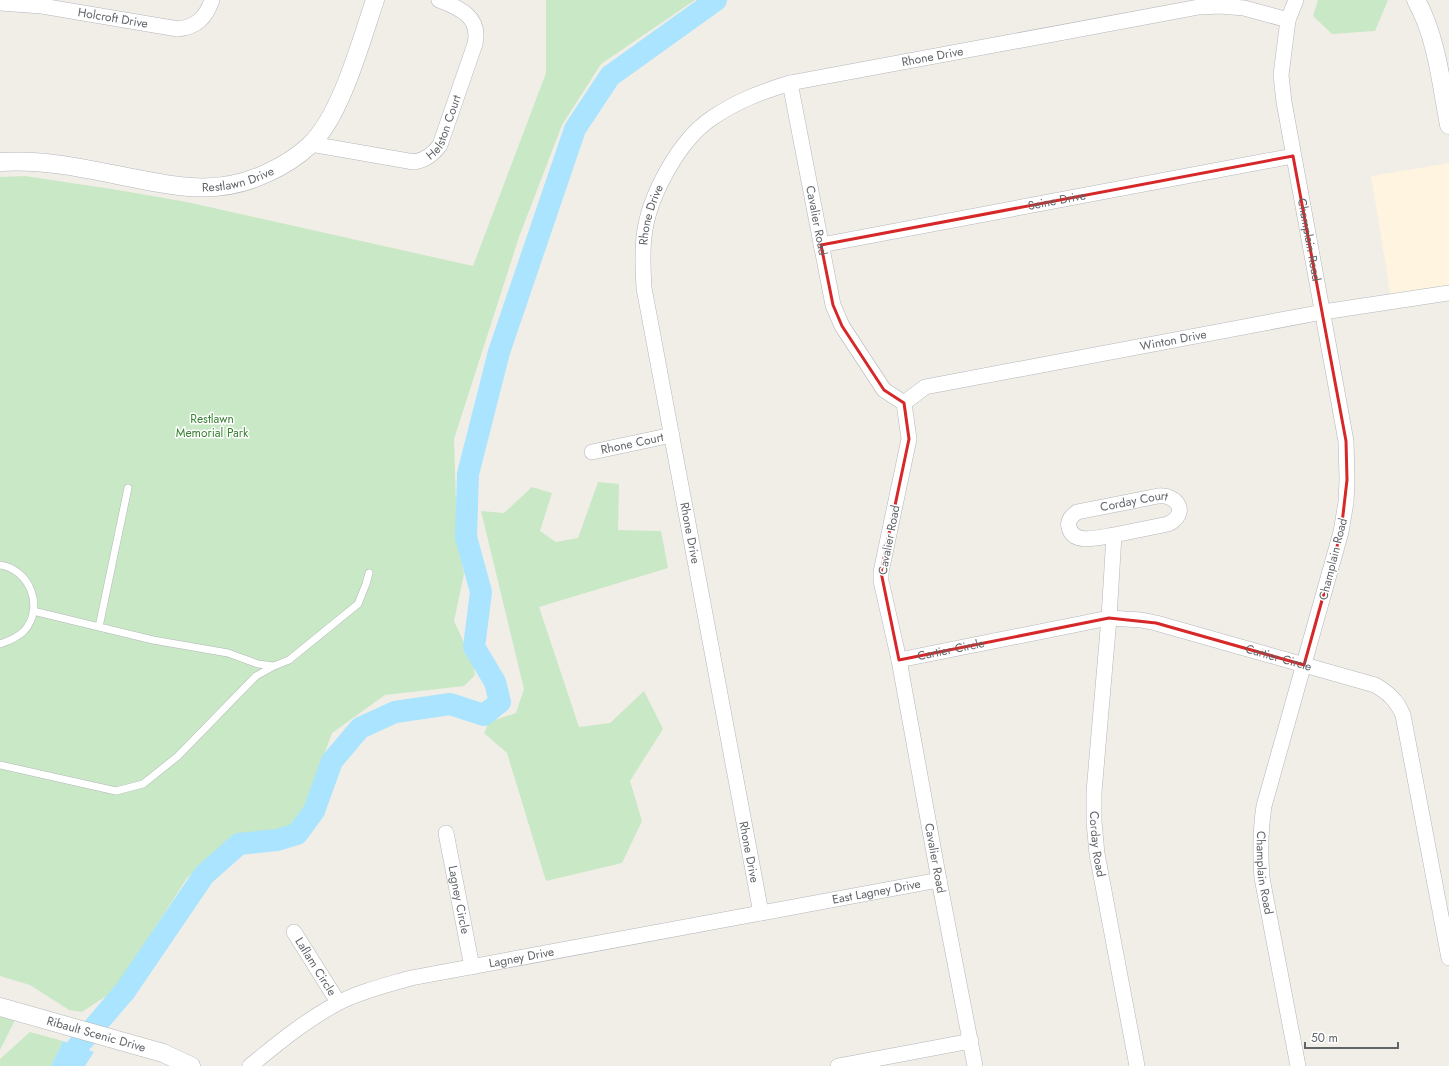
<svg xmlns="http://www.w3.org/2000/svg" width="1449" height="1066" viewBox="0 0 1449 1066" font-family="Jost,sans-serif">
<rect width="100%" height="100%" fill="#f1eee8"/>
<path fill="#fef4e0" d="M1449 163V288L1391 297 1371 176Z"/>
<path fill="#c9e8c5" d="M546 0H695L601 64 562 125 519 237 454 439 457 535 464 574 454 621 472 660 475 675 464 686 385 695 332 733 302 816 293 829 279 834 237 833 187 878 115 990 82 1012 69 1010 30 985 0 976V177L25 176 118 190 187 202 473 266 546 73Z
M1318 0H1388L1375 31 1332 34 1313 16Z
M598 482 619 484 618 530 661 531 668 568 539 607 579 727 610 723 644 691 663 729 630 781 642 821 622 863 546 881 507 753 484 733 489 722 516 713 524 689 481 511 504 513 532 487 552 493 540 531 556 542 578 538Z
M0 1016 15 1020 0 1050Z
M30 1032 63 1041 51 1066H0V1059Z"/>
<path fill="#aae4ff" d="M63 1041 94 1052 85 1066H51Z"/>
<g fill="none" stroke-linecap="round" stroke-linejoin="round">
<path stroke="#aae4ff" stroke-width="22" d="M78 1046 125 991 204 875 239 844 277 840 297 834 314 811 332 761 360 728 395 712 450 704 484 715 500 702 495 682 474 647 481 592 466 537 468 474 499 352 575 129 610 76 716 0"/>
<defs>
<path id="service" d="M0 565C30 569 45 608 24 631 17 638 9 641 0 644
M33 611 153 640 228 653 258 664 274 666 289 660 358 604 366 584 369 573
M99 627 128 488
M0 765 116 791 143 784 178 756 256 676 274 666"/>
<g id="minor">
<path id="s1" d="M1296 0 1288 20 1281 75 1284 102 1346 441 1347 480 1346 502 1341 532 1264 806C1260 832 1260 852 1262 878L1298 1066"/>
<path id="s2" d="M0 3 42 6 178 29C197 27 206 17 212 0"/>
<path id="s3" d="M790 83 833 305 842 326 884 390 904 403 909 439 881 572V581L899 660 939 880 975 1066"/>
<path id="s4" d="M311 144 414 162C426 160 433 154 440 145L475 44C481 17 460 8 439 0"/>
<path id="s5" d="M821 245 1293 156"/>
<path id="s6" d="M904 403 925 387 1323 312 1449 293"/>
<path id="s7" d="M592 452 672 435"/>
<path id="s8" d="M1114 535C1101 537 1073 546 1069 527 1067 520 1072 516 1077 512L1158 496C1178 494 1189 514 1168 524L1114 535 1109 618 1094 792V822L1097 854 1137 1066"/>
<path id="s9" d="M899 660 1109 618 1141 620 1156 623 1375 685C1389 693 1397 701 1403 715L1449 958"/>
<path id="s10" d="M446 833 472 967"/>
<path id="s11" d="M761 913 644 288C643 271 642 254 644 237 648 197 679 140 712 118 737 101 761 92 790 83L1199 7 1220 6 1244 8 1288 20"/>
<path id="s12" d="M294 932 338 1002"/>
<path id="s13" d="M250 1066C278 1043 306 1020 338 1003 361 991 387 985 411 978L939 880"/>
<path d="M838 1066 971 1041"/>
</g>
<g id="tertiary">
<path d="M1416 0C1437 38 1441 83 1449 125"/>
<path id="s14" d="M0 162C62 158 118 178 179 186 209 190 240 186 267 173 283 166 297 157 310 145 341 116 361 41 375 0"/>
<path id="s15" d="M0 1007 163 1053 191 1066"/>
</g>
</defs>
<use href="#service" stroke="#b3b6ba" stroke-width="8"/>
<use href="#minor" stroke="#b3b6ba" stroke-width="16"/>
<use href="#tertiary" stroke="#b3b6ba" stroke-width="19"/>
<use href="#service" stroke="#fff" stroke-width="7"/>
<use href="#minor" stroke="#fff" stroke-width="15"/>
<use href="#tertiary" stroke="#fff" stroke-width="18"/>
</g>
<path fill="none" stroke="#d62828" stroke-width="3" stroke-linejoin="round" d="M1293 156 1346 441 1347 480 1341 532 1304 665 1156 623 1109 618 899 660 881 572 909 439 904 403 884 390 842 326 833 305 821 245Z"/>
<g text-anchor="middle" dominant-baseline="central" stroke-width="3" stroke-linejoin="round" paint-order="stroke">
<g font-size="12" fill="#5f6468" stroke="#fff">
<text stroke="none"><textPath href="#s2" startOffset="114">Holcroft Drive</textPath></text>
<text stroke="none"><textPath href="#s11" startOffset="1058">Rhone Drive</textPath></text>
<text stroke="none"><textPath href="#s4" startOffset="154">Helston Court</textPath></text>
<text stroke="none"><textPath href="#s14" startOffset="241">Restlawn Drive</textPath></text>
<text stroke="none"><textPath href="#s5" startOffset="240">Seine Drive</textPath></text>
<text stroke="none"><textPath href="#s11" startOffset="710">Rhone Drive</textPath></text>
<text stroke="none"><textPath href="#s3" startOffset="140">Cavalier Road</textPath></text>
<text stroke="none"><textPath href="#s1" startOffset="244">Champlain Road</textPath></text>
<text stroke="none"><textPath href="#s6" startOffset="279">Winton Drive</textPath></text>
<text stroke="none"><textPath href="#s7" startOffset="41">Rhone Court</textPath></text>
<text stroke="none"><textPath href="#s8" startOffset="127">Corday Court</textPath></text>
<text transform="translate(690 533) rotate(79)">Rhone Drive</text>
<text transform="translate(889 540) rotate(-79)">Cavalier Road</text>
<text transform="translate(1333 559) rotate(-76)">Champlain Road</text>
<text stroke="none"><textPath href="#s9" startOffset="53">Cartier Circle</textPath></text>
<text stroke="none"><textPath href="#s9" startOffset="389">Cartier Circle</textPath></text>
<text stroke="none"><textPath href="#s8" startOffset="564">Corday Road</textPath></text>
<text transform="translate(749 852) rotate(79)">Rhone Drive</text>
<text stroke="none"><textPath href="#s3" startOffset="813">Cavalier Road</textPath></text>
<text stroke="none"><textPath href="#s1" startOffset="892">Champlain Road</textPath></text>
<text stroke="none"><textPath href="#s13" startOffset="659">East Lagney Drive</textPath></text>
<text stroke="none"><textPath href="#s10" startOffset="68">Lagney Circle</textPath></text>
<text stroke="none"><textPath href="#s13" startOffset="298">Lagney Drive</textPath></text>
<text stroke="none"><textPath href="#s12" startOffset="41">Laflam Circle</textPath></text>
<text stroke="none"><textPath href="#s15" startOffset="100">Ribault Scenic Drive</textPath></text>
</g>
<g font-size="12" fill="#398233" stroke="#fff">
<text x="212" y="419">Restlawn<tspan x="212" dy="14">Memorial Park</tspan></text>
</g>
</g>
<path d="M1305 1042v6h93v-6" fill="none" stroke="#5f6468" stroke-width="2"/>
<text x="1311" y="1042" font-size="12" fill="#5f6468" stroke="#ffffff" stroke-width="3" paint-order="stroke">50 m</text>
</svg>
